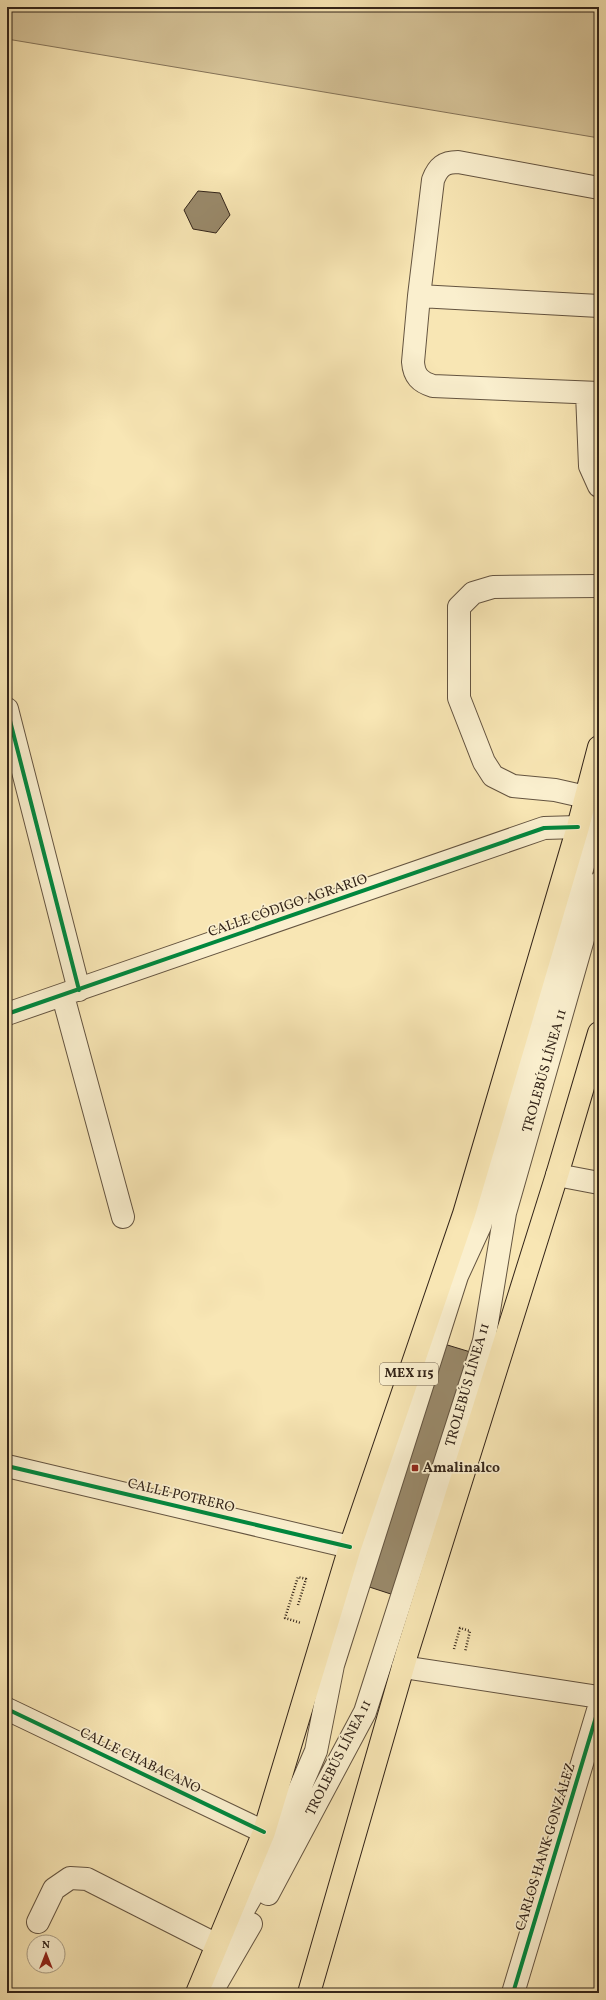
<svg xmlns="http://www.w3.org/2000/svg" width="606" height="2000" viewBox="0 0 606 2000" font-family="Vollkorn,serif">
<rect width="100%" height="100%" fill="#f8e6b4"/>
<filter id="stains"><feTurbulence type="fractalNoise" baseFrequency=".005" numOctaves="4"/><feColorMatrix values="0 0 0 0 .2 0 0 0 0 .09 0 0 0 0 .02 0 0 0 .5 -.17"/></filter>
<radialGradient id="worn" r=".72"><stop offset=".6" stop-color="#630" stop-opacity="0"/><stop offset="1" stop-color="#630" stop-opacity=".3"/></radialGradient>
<path fill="#d7c59a" stroke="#85745a" d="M7 7H599V138L7 39Z"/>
<path fill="#99896a" stroke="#332419" d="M198 191 220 193 230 215 216 233 193 229 184 210Z
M431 1340 477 1354 400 1597 354 1582Z"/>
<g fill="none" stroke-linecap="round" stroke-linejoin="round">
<defs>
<path id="minor" d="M599 188 458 162C444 162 438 167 433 180L419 296 599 306
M419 296 413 362C414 376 420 382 433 386L599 393
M587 393 590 466 599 486
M7 709 79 990
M586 797 555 790 513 786 493 776 484 762 459 698V607L473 593 493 587 599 586
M63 996 123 1217
M7 1014 544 828 578 827
M557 1175 599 1183
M7 1466 350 1547
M403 1667 599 1697
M7 1709 264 1832
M268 1894 365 1712 484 1341 505 1213 599 883
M38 1922 54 1889 70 1878 87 1879 217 1945
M228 1937 259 1883 316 1751 333 1665 457 1276 480 1226 599 810
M211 1993 251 1924
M513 1993 599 1707"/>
<path id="major" d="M197 1993 264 1832 350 1547 464 1214 578 827 599 747
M309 1993 407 1653 557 1175 599 1033"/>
</defs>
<use href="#minor" stroke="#645440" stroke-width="24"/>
<use href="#major" stroke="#332419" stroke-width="24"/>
<path stroke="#332419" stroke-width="2.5" stroke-dasharray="1 2" stroke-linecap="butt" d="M298 1605 306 1579 298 1577 285 1618 301 1623
M454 1649 460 1628 470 1631 465 1652"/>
<use href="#minor" stroke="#faefce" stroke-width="22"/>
<use href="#major" stroke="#f8e6b4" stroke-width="22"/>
<defs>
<path id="cycleway" d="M7 709 79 990
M7 1014 544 828 578 827
M7 1466 350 1547
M7 1709 264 1832
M513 1993 599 1707"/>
</defs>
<use href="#cycleway" stroke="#faefce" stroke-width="6"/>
<use href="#cycleway" stroke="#00873e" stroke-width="4"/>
</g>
<rect fill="#8f2418" stroke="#faefce" stroke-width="1.5" x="411" y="1464" width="8" height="8" rx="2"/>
<g text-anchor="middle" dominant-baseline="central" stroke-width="3.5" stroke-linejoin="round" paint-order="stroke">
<rect fill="#faefce" stroke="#6f614f" stroke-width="1" x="380" y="1363" width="58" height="22" rx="3"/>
<g font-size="13" font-weight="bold" fill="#332419">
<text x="409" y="1374">MEX 115</text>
</g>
<g font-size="14" fill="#332419" stroke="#faefce">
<text transform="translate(288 906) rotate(-19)">CALLE CÓDIGO AGRARIO</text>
<text transform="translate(545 1071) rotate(-74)">TROLEBÚS LÍNEA 11</text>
<text transform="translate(468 1385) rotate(-74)">TROLEBÚS LÍNEA 11</text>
<text transform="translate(181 1496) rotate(13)">CALLE POTRERO</text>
<text transform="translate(339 1758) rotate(-63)">TROLEBÚS LÍNEA 11</text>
<text transform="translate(140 1761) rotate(26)">CALLE CHABACANO</text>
<text transform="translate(546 1847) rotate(-73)">CARLOS HANK GONZÁLEZ</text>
</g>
<g font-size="14" font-weight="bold" fill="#332419" stroke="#faefce" text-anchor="start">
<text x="423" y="1468">Amalinalco</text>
</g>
</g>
<rect width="606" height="2000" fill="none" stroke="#f8e6b4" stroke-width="24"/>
<rect x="8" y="8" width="590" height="1984" fill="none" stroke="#332419" stroke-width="2"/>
<rect x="12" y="12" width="582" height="1976" fill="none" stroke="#332419"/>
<g transform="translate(46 1954)"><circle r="19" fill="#faefce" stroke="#aa9e86"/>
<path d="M0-3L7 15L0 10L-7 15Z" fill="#8f2418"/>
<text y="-6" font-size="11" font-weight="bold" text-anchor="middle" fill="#332419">N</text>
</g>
<rect width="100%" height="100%" filter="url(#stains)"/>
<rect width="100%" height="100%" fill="url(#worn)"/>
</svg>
